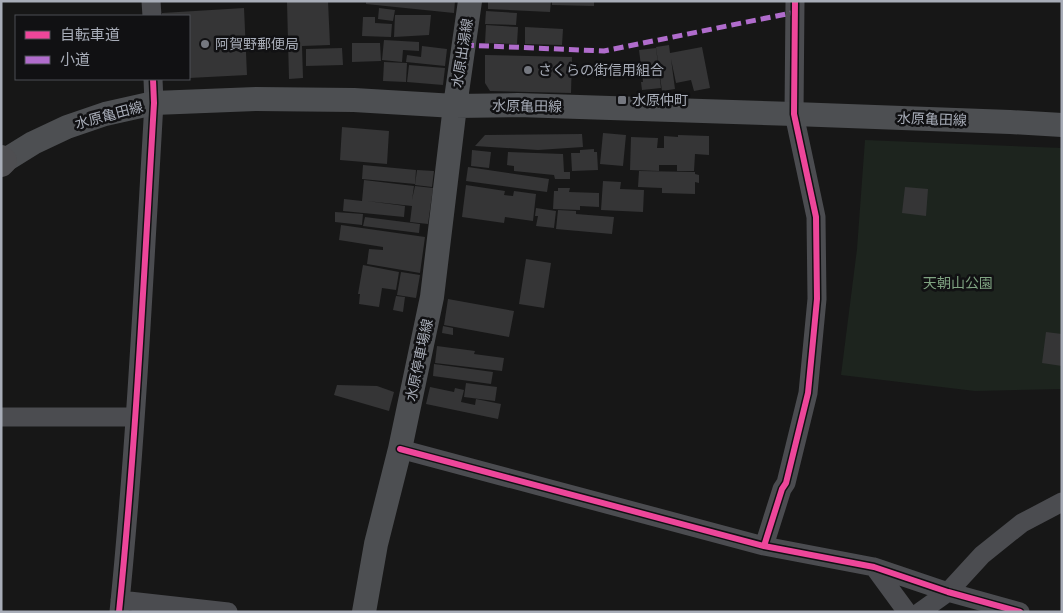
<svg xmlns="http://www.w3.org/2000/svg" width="1063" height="613" viewBox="0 0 1063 613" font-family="'Roboto Condensed','Noto Sans JP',sans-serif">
<rect width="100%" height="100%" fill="#171717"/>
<path fill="#1d241e" d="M865 140 1062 148V389L975 391 841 375 857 249Z"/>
<path fill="#353536" d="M300 1H328L330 45 302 46 303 78 289 79 287 2Z
M366 1H455L454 13 366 4Z
M488 1H551L550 12 488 9Z
M552 1H594V6L552 5Z
M244 8 247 75 189 78V16H162V13Z
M379 8 395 10 393 21 378 19Z
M486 11 517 13 516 25 485 24Z
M395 15H431L429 35 394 37Z
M363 17H375V23L392 24 391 37 362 36Z
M486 25 518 27 517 44 485 43Z
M525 27 563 29 562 45 525 44Z
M384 40 419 42V51L403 50 402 62 382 60Z
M352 43H380L381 61 352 62Z
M669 45 670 53 702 47 710 88 694 91 691 80 676 83 671 59 675 89 662 91 656 47Z
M422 46 447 49 445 66 406 62 407 55 421 57Z
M342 48 343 65 306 66V49Z
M656 48 661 88 642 90 641 82H643L639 50Z
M485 55 572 57 571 93 490 91 485 83Z
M384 62 407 63 406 82 383 81Z
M409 65 445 68 443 85 407 82Z
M342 127 389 131 387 164 340 160Z
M603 133 626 135 623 166 600 164Z
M582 134 583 147 538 150 475 146 485 135Z
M678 135 709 136V155L695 154 694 171H677V165H659V171L630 170 631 137 658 138 657 148H664V136L678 137Z
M594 149V152H597L598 170 572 171 571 153H580V150Z
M472 150 491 152 489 168 471 166Z
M508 152 563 154 564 172H570V179H555L554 175 514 171V166L507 165Z
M363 165 416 170 415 184 362 179Z
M468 167 549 179 547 192 466 181Z
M417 170 434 171 432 187 415 185Z
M639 171 695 172V174L699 175V183L695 182V194L662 193V188L638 187Z
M364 180 414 186 412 200 415 186 433 188 428 224 410 222 412 206 367 201 405 206 404 217 343 211 344 199 362 201Z
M603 181 621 182 620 189 644 190 643 212 601 210Z
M466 185 505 191 504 195 513 196 514 191 536 194 533 221 505 217 504 223 462 217Z
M905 187 928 189 926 216 902 213Z
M558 188H570L569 192 599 193V207L580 206V210L553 209 554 191H558Z
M536 208 556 211 554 228 536 226 538 216H535Z
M558 210 576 211V214L614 217 612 234 556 229Z
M335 212 363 214 362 225 335 222Z
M365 217 420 224 419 233 363 226Z
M341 225 425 237 420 273 367 264 369 249 383 250V247L339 240Z
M526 259 551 263 544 308 519 304Z
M363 265 399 272 396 290 382 288 379 307 359 304 360 294H358Z
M401 272 420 275 416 298 397 295Z
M396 296 405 297 403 312 393 310Z
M448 299 514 311 509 337 444 325Z
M443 326 453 328V335L442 333Z
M1046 332 1062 334V366L1042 363Z
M437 346 475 351 474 354 504 358 502 371 435 363Z
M434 364 493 372 491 384 433 376Z
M466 383 497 387 495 401 464 397Z
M337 385 377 386 394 392 389 411 334 395Z
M430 387 454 392 455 388 464 390 461 402 475 405 476 399 501 404 498 419 426 404Z"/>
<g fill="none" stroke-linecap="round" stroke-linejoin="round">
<path stroke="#4b4c50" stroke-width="19" d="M151 1 152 16
M1 417H134
M400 449 764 546 874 567 948 592 1020 612
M764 546 782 489 786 483 808 393 817 299 816 217 794 114 795 1
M874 567 907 612
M120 600 228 612
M119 612C136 443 144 273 154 103L153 79
M920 612 948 592 982 555 1022 523 1062 502"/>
<path stroke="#4d4f52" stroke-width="24" d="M4 161 33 143 67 127 105 114 154 103 256 99 354 100 455 106 518 105 794 114 1010 122 1062 125
M364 612 376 544 400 449 432 297 455 106 470 1"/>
<path stroke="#4e4e51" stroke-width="26" d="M1 158 4 161 1 164"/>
<path stroke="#b06ccc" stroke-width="5" stroke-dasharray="10 5" stroke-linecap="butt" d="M464 45 604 51 796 12"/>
<defs>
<path id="cycleway" d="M400 449 764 546 874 567 948 592 1020 612
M764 546 782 489 786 483 808 393 817 299 816 217 794 114 795 1
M119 612C136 443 144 273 154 103L153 79"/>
</defs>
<use href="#cycleway" stroke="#111113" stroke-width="9"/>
<use href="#cycleway" stroke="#ed469a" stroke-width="6"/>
</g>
<g fill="#757880" stroke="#111113" stroke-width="2">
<circle cx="205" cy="44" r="5"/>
<circle cx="528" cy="70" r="5"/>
<rect x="617" y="95" width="10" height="10" rx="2.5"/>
</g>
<g text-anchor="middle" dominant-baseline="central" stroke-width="5" stroke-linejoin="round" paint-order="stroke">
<g font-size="14" fill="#a8adb8" stroke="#111113" text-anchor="start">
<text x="215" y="44">阿賀野郵便局</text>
<text x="538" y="70">さくらの街信用組合</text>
<text x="632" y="100">水原仲町</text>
</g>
<g font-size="14" fill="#a8adb8" stroke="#111113">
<text transform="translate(462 53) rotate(-81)">水原出湯線</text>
<text transform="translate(527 106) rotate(1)">水原亀田線</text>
<text transform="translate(109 115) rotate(-15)">水原亀田線</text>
<text transform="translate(932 119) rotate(2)">水原亀田線</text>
<text transform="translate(419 360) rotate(-78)">水原停車場線</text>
</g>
<g font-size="14" fill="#7fa381" stroke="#111113">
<text x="958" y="283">天朝山公園</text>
</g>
</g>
<rect width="1063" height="613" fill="none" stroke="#a8adb8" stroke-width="5"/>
<rect x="15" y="15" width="175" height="65" fill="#111113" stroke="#4d4f55"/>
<rect x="25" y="31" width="25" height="8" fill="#ed469a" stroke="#4d4f55"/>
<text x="60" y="40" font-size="15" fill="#a8adb8">自転車道</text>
<rect x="25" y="56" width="25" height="8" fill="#b06ccc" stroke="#4d4f55"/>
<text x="60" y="65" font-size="15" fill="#a8adb8">小道</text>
</svg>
